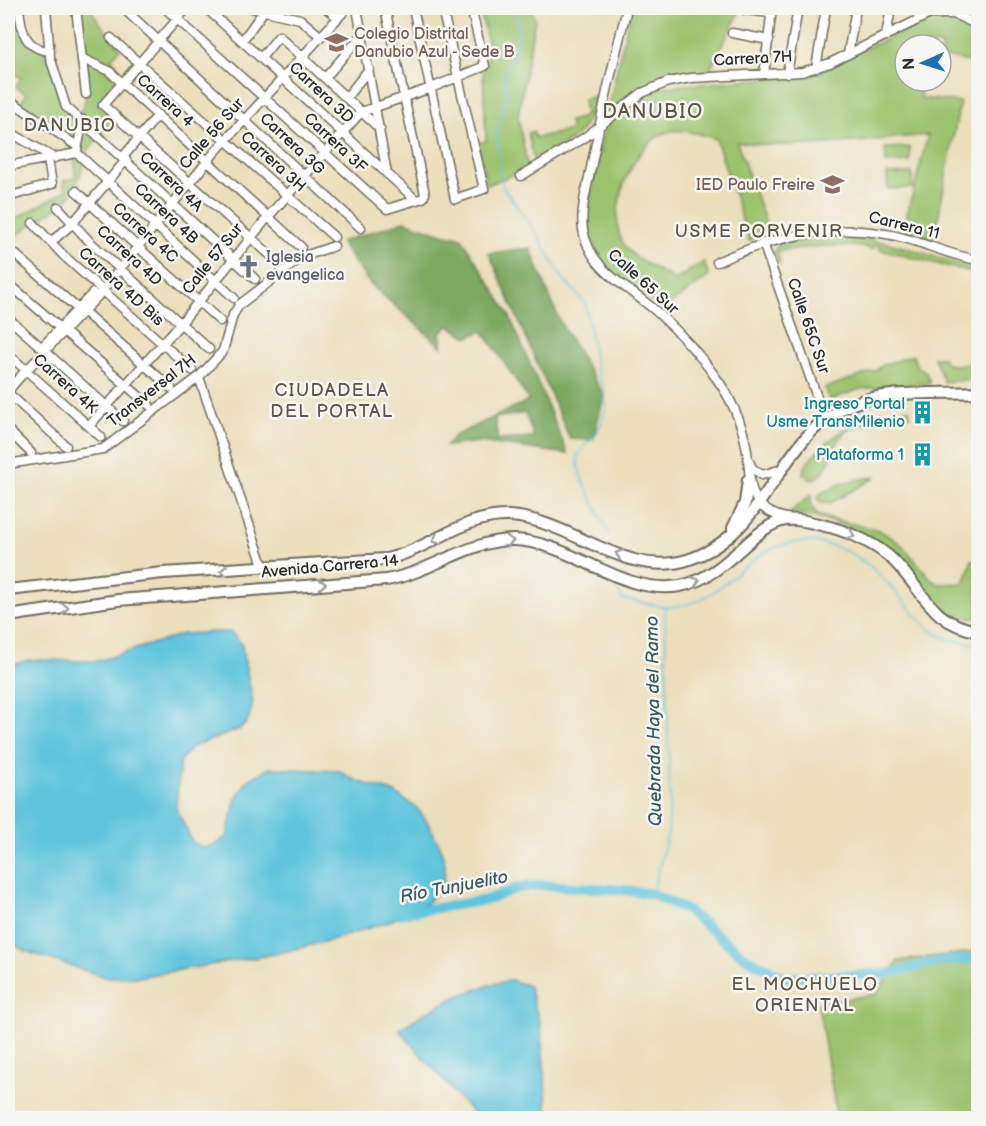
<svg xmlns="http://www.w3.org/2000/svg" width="986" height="1126" viewBox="0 0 986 1126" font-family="'Balsamiq Sans',sans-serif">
<rect width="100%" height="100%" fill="#f6f6f2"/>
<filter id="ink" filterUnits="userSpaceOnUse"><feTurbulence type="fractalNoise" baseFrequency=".0167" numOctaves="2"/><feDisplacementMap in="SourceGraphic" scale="12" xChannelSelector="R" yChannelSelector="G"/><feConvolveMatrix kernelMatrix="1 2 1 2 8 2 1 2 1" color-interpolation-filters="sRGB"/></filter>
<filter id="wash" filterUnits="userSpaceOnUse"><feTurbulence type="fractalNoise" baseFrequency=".008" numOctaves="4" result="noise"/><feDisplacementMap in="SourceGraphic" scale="24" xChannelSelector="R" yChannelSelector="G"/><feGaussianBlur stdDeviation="1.35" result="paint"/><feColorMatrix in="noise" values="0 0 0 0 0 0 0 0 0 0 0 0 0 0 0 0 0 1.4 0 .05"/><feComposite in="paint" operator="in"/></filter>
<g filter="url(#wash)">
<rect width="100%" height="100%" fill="#ebdfbc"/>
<path fill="#9bc26d" stroke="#63764c" stroke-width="1.5" d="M8 8H17C20 40 31 31 46 53 62 75 47 93 76 115L84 106 86 94 76 8H91C97 24 111 34 120 49L111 59 116 63 108 73 116 81 98 105 115 120 81 158 85 163C79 174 78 186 70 196 51 218 26 221 8 246V223L66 191 63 181 75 178V155L55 128 20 105 26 94 16 87 21 78 8 70 14 57 8 53Z
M479 8H531L535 18 518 116 528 169 487 185 477 143 486 141 483 72C494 54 484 27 479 8Z
M631 8H713L739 13 709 71C661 77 647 85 607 112Z
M934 18H953L978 28V64L941 56V45H905V81H920L921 98 960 102 934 240 903 230 928 135C863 141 802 150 737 142L769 232 749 241 716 139C700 135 683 127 667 132 633 144 608 206 621 239 629 259 658 269 675 280L704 262 709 276 662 310 608 268 599 257 589 233 588 206 605 125 638 98 663 87 805 75Z
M595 96C588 139 568 140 534 162L528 133 533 131 535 138 571 130 569 121 582 118 585 114 583 99Z
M910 147V162L886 163 885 148Z
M912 173V188L888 189 887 174Z
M833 238C852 238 870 239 888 243 919 250 947 263 978 267V273C945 267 913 257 880 250V246L875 245 873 249C840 242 811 247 778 251L780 265 773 252 779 245Z
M913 355 916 365 926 372 930 383 860 389 830 400 825 388 875 371 883 365Z
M934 358H944V362L952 365 978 363V379L944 382Z
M909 409 910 416C902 416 856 425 850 428 830 440 834 473 811 480L803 474C804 464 811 458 818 451 844 425 872 412 909 409Z
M876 477 829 504 819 502 818 496C832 483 857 479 876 477Z
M811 495V506L818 516 879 530 901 544 933 581 939 584 964 583 972 560 978 559V619C919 612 929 578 888 549 859 528 824 518 790 512Z
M978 951V1118H837L818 1004 876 994 898 961Z"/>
<path fill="#7ca860" stroke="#546a46" stroke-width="1.5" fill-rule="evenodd" d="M405 221 445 235 461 237 508 312 568 454 479 442 446 446 454 436 529 400 483 331 468 337 449 326 440 332 442 347 370 284 340 242ZM525 413 534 437 498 440 495 418Z
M530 248 561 324 604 395 593 440 570 439 489 253Z"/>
<path fill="#5fc5dd" stroke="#457884" stroke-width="1.5" d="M219 632H231L241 643 253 702 248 721 240 729 192 747 180 761 176 808 193 843 204 848 216 844 227 836 236 798 247 781 269 768 339 771 357 781 393 792 417 808 428 823 440 846 445 863 444 884 426 904 390 921 339 938 275 954 139 977H105L25 951 9 941 8 667 27 660 98 661 183 634Z
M511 980 529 986 541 1028 548 1118H477L399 1030C432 1006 470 988 511 980Z"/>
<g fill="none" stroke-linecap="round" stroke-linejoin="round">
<path stroke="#5fc5dd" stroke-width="1.5" d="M512 8 519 24 517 42 504 78 507 95 497 132 502 186 536 232 560 275 585 303 596 368 604 391 606 406 602 422 596 435 583 447 577 458 581 477 609 534
M614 583 622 599 665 607 670 800 668 833 652 894
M665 607C732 608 742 536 814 542 859 547 885 579 912 611 921 621 930 632 943 637 954 642 966 643 978 644"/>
<path stroke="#5fc5dd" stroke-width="10" d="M398 914 487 900 517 888 539 885 625 890 652 894 688 911 745 957 785 978 886 974 940 961 978 959"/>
</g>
</g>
<g filter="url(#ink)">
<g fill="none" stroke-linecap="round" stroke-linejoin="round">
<defs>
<path id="minor" d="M19 8C21 29 24 49 50 51
M46 8 50 57 66 107 255 279
M76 8 86 94
M123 8 361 228
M165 8 387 209 423 198 425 194 385 8
M187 8 103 105 278 262
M206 8 416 200
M252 8 300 19 320 36
M326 8 337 17
M357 8 387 174
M413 8 455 199 484 189 442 8
M627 8C614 59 602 111 592 163 588 184 580 208 583 230 591 272 628 286 657 312 678 331 701 356 717 379 730 397 741 421 745 441 754 477 740 509 790 519
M745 10 772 13
M732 33 769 40
M886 36 891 8
M111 38 334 237
M242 41 263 12
M848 54 856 8
M261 58 279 36 380 129
M83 59 109 71 301 247
M816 68 826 8
M764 74 772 8
M787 74 798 8
M325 78 362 35
M346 98 369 69
M8 99 77 146
M8 131 54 158
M77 150 83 120
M77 153 234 298
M123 157 158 115
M8 166 77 153
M521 176 584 138 642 93 668 82 691 78 802 72 830 63 930 14H954L978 25
M76 191 220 321
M8 197 52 184 48 159
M58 207 89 241 209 349
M33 223 64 256 192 370
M51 242 72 224 126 160
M763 243 825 420
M8 248 78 309
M717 262C777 235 839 221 904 238 929 245 953 256 978 260
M8 283 60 328
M84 312 171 388
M8 318 42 348
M65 332 149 405
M44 345 93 293
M46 352 123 421
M8 354 101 437
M199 377 264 568
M17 380 97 297 215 152 347 8
M8 391 20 377
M8 393 66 446
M89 426 181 323 268 217 361 112 431 88 485 66 471 8
M8 430 31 453
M749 461 752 468 762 475 782 469
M8 464 103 449 199 377 223 351 233 315 239 305 302 257 334 246"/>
<path id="major" d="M733 528 745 503 748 480
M8 590 163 573 386 559C429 550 464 514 509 516 570 519 624 579 687 560 771 533 775 438 848 406 886 389 937 394 978 392
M8 616 118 600 386 580C430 573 470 539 515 540 572 542 621 596 680 586 727 577 754 524 786 520 800 518 816 524 830 527 852 533 878 545 894 561 924 591 931 624 978 631"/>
</defs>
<use href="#minor" stroke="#6e6a5e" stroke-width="11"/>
<use href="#major" stroke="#6e6a5e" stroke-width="14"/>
<use href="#minor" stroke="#fff" stroke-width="8"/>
<use href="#major" stroke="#fff" stroke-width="10"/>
</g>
<defs><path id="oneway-chevron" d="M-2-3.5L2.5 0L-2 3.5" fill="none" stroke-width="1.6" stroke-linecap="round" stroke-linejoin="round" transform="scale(1.5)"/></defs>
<g stroke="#a0a0a0">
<use href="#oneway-chevron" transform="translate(851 535) rotate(24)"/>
<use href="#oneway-chevron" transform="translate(436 540) rotate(153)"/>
<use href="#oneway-chevron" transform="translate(510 541) rotate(-2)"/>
<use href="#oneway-chevron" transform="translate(619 554) rotate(-159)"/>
<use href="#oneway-chevron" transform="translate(224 571) rotate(177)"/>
<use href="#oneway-chevron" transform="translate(696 581) rotate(-20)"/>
<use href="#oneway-chevron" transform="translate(322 584) rotate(-4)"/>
<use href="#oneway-chevron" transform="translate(65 608) rotate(-8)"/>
</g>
</g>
<defs>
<symbol id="school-bare" viewBox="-9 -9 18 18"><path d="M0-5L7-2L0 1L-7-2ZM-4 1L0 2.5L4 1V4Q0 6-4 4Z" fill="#8d6e63" stroke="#f6f6f2" stroke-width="2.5" paint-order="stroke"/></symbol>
<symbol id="church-bare" viewBox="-9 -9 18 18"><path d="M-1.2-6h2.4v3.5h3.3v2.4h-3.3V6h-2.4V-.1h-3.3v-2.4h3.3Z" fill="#6b7280" stroke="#f6f6f2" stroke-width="2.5" paint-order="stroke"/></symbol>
<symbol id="building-bare" viewBox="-9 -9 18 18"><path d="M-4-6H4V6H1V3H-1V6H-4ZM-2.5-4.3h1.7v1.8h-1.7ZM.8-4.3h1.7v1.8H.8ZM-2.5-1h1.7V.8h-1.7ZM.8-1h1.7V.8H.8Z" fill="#0f9aa8" stroke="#f6f6f2" stroke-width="2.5" paint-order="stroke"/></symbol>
</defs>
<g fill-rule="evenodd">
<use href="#school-bare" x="320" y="26" width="33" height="33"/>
<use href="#school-bare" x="816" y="168" width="33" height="33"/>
<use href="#church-bare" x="232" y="250" width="33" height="33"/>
<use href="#building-bare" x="906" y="396" width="33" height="33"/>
<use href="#building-bare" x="906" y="438" width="33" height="33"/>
</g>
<g text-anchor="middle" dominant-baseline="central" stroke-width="5" stroke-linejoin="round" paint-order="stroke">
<g font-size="16" fill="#785e54" stroke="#f6f6f2" text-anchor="start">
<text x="354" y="34">Colegio Distrital<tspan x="354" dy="18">Danubio Azul - Sede B</tspan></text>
<text x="815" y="185" text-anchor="end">IED Paulo Freire</text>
</g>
<g font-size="16" fill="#2b2b2b" stroke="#f6f6f2">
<text transform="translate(753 59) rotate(-3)">Carrera 7H</text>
<text transform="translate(321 93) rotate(43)">Carrera 3D</text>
<text transform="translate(165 101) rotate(42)">Carrera 4</text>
<text transform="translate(212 134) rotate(-49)">Calle 56 Sur</text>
<text transform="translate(335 143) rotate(43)">Carrera 3F</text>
<text transform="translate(292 144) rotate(43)">Carrera 3G</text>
<text transform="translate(273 162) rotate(42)">Carrera 3H</text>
<text transform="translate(171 182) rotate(43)">Carrera 4A</text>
<text transform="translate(166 214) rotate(43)">Carrera 4B</text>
<text transform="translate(904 226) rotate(14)">Carrera 11</text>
<text transform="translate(145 233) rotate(42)">Carrera 4C</text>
<text transform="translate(129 256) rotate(42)">Carrera 4D</text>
<text transform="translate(213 259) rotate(-51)">Calle 57 Sur</text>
<text transform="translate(643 282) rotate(42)">Calle 65 Sur</text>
<text transform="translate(121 287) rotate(42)">Carrera 4D Bis</text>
<text transform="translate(808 326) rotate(71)">Calle 65C Sur</text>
<text transform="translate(65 384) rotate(42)">Carrera 4K</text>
<text transform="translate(152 391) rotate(-38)">Transversal 7H</text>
<text transform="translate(330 567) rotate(-5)">Avenida Carrera 14</text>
</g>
<g font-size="16" fill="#5b616d" stroke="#f6f6f2" text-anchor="start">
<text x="266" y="257">Iglesia<tspan x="266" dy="18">evangelica</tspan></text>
</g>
<g font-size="16" fill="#0d838f" stroke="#f6f6f2" text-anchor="end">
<text x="905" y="404">Ingreso Portal<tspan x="905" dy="18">Usme TransMilenio</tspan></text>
<text x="904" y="455">Plataforma 1</text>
</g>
<g font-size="18" letter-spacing="1.5" fill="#605648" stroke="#f6f6f2">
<text x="70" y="125">DANUBIO</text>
<text x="759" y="231">USME PORVENIR</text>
<text x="332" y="390">CIUDADELA<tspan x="332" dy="21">DEL PORTAL</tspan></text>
<text x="805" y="984">EL MOCHUELO<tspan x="805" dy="21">ORIENTAL</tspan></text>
</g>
<g font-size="18" font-style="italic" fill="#3b5960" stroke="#f6f6f2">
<text transform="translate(654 721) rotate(-91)">Quebrada Haya del Ramo</text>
<text transform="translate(454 887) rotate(-11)">Río Tunjuelito</text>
</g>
<g font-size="20" letter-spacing="1.5" fill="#605648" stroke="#f6f6f2">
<text x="653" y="112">DANUBIO</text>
</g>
</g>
<rect width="986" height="1126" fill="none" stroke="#f6f6f2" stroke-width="30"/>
<g transform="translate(923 63) rotate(267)"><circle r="28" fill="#f6f6f2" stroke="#a5a5a2" stroke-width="1.5"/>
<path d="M0-4.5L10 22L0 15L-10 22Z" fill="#1f6fb2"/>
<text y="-9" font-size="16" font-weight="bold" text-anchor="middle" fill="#2b2b2b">N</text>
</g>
</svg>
